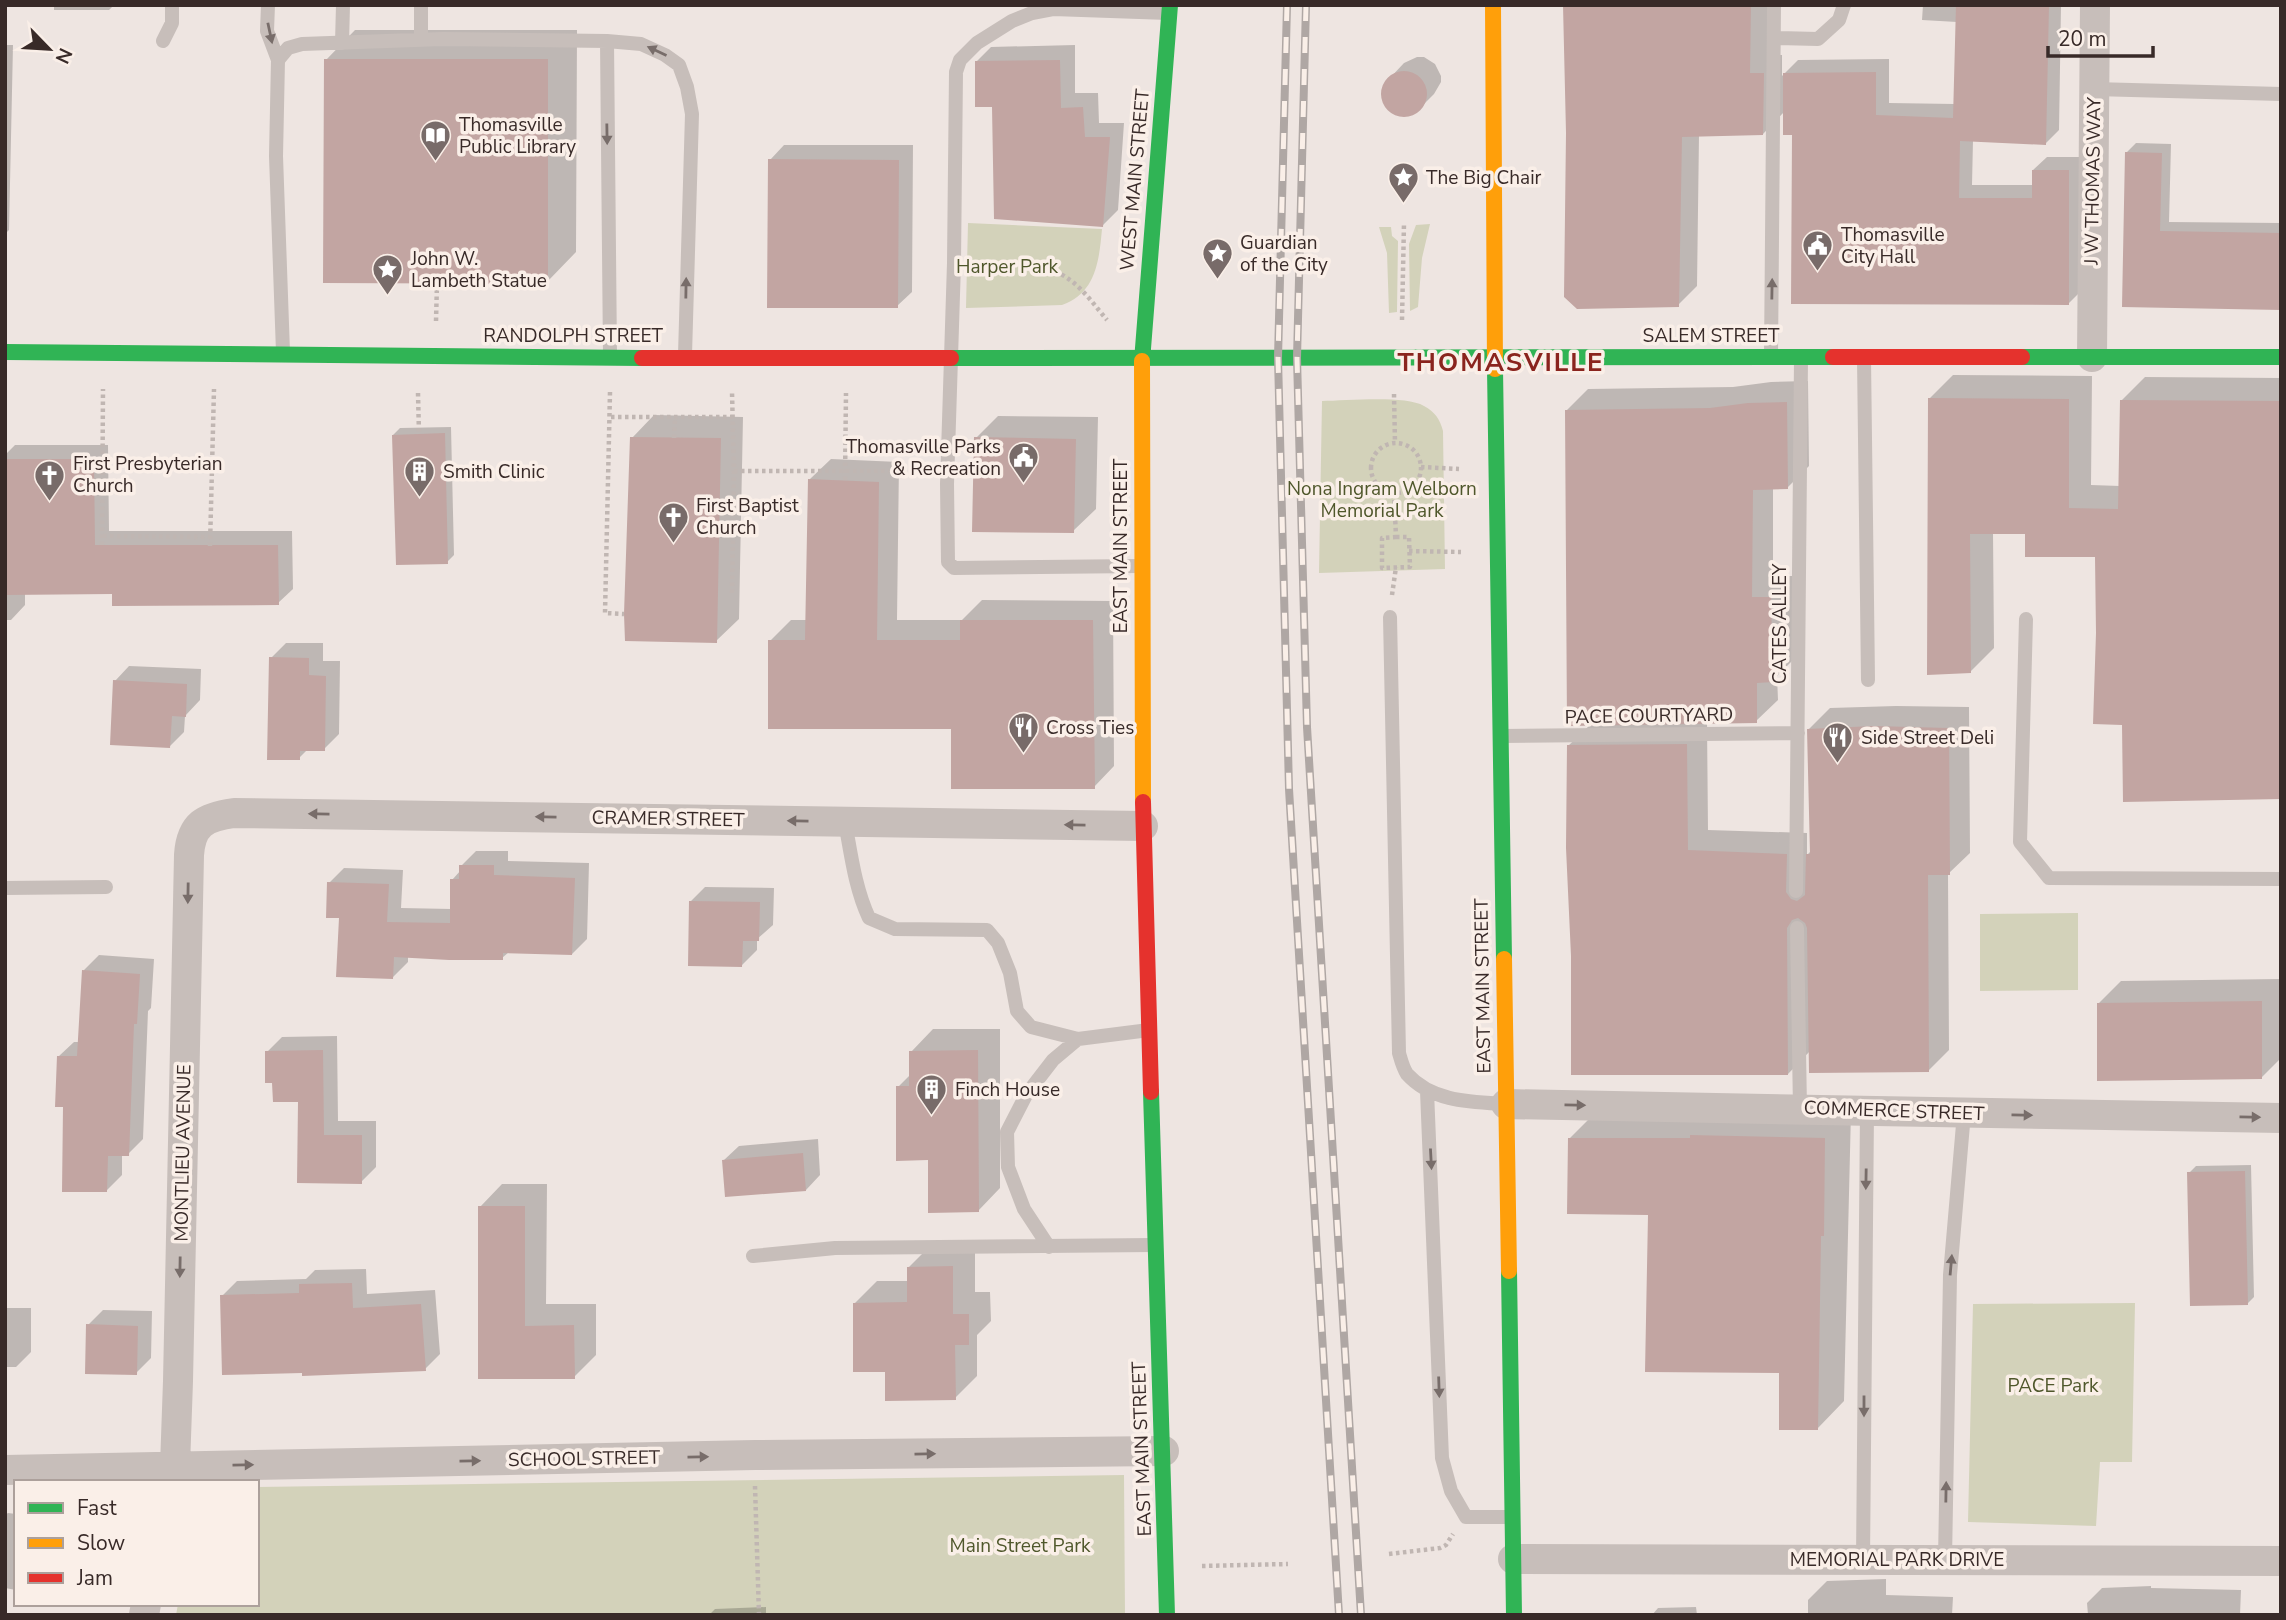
<svg xmlns="http://www.w3.org/2000/svg" width="2286" height="1620" viewBox="0 0 2286 1620" font-family="'Nunito Sans',sans-serif">
<rect width="100%" height="100%" fill="#eee5e1"/>
<path fill="#d3d2ba" d="M968 223 1102 229C1099 261 1096 293 1062 305L966 308Z
M1430 224 1422 258 1418 307 1410 311 1409 244 1416 225Z
M1379 227H1391L1392 236 1398 241 1397 312 1389 313 1387 253Z
M1322 401C1346 401 1405 395 1424 406 1435 412 1440 419 1443 431L1445 569 1319 573Z
M2078 913V990L1980 991V914Z
M2135 1303 2132 1462H2100L2096 1526 1968 1522 1973 1304Z
M1124 1475 1125 1615H176L178 1604H257V1487Z"/>
<path fill="#0003" d="M54 5H114L109 10H54Z
M1565 5H1769L1768 55H1782V76L1798 60 1889 59V103L1955 104 1957 22 1922 20 1923 5H2061L2059 130 2046 143 1973 140 1972 185H2033V170L2047 157H2082V290L2068 304 1794 133 1784 112 1763 134 1699 135 1697 286 1678 305 1568 133Z
M355 30H577L576 252 547 282 326 60Z
M5 45H13L9 230 5 234Z
M1075 45V93H1098L1099 123H1124L1118 210 1103 225 976 62 991 47Z
M1417 57H1424L1435 64 1441 76V82L1434 94 1418 110 1406 115 1391 112 1386 107 1382 93 1389 79 1404 63Z
M2136 143 2171 144 2169 222 2281 223V308L2123 305 2126 153Z
M784 145H913L912 292 897 306 770 160Z
M1953 375 2092 376 2091 485 2120 486 2122 400 2145 377 2281 378V797L2123 723 2098 633 2097 555 2027 532H1993L1994 648 1970 672 1929 399Z
M1808 381 1809 466 1787 488H1773V576H1792L1794 659 1777 676 1778 700 1756 721 1707 722 1708 830 1807 833V855L1811 851 1809 729 1830 708 1896 706 1969 707 1970 853 1948 874 1949 1050 1928 1071 1810 1051 1788 1074 1568 746 1591 724 1567 410 1588 389 1733 387 1771 382Z
M654 415 743 417 739 619 716 641 632 438Z
M998 416 1098 417 1096 509 1073 531 976 438Z
M451 427 454 555 447 562 393 435 400 428Z
M15 445H108L109 531H292L293 589 278 603 114 592 25 593V605L11 620H5V455Z
M831 459 899 462 897 620H962L982 600 1113 601 1114 766 1094 787 953 727 770 641 791 620H807L810 479Z
M286 643H323V661H340L339 734 324 749H308L299 758 271 658Z
M129 666 201 669 200 700 185 716 184 732 169 747 115 681Z
M476 851H508V861L589 863 587 939 572 954 509 952 502 958 408 956V962L393 977 341 917 329 883 344 868 403 870 401 908 452 909V880L461 870V866Z
M705 887 774 888 773 925 757 939V950L742 965 690 902Z
M99 955 154 959 151 1008 148 1011 143 1139 128 1154H122V1175L107 1190 65 1105 59 1056 74 1042H79L84 970Z
M2281 979V1058L2262 1077 2099 1003 2121 981Z
M933 1029H1000V1188L978 1211 929 1159 898 1087 911 1074V1052Z
M337 1036 338 1121H376V1167L361 1182 299 1181 300 1100 274 1081 267 1052 282 1037Z
M1597 1111H1851L1844 1401 1817 1429 1781 1371 1649 1213 1570 1138Z
M818 1139 820 1175 806 1190 724 1160 739 1146Z
M2251 1165 2254 1297 2247 1304 2189 1173 2196 1166Z
M502 1184H547L546 1304H596V1355L574 1377H480V1207Z
M975 1244V1292H990L991 1321 977 1335V1376L955 1398 887 1370 855 1303 877 1281H909V1267L931 1245Z
M366 1269 367 1294 435 1290 440 1354 425 1369 222 1296 237 1281 306 1279 315 1270Z
M5 1308H31V1352L16 1367H5Z
M103 1310 152 1311 151 1358 136 1373 88 1325Z
M8 1513 16 1514V1590L5 1588V1515Z
M1886 1579V1595L1953 1597 1952 1615H1808V1600L1827 1581Z
M2151 1586V1588L2241 1590 2240 1615H2088L2087 1603 2102 1588Z
M766 1607V1615H709L715 1609Z
M1696 1607 1697 1615H1652L1658 1608Z"/>
<path fill="#c2a5a2" d="M1563 5H1751L1750 73H1764L1763 135 1682 137 1679 307 1577 309 1564 297 1566 133Z
M1956 5H2049L2046 145 1960 141 1959 198H2032V170H2069V305L1791 304 1792 135H1783V73L1876 72V115L1953 118Z
M324 59H548V284L323 283Z
M1060 60 1061 108 1083 107 1085 137H1110L1103 227 994 219 992 107H975V61Z
M1381 94a23 23 0 1 1 46 0a23 23 0 1 1-46 0Z
M2125 152 2162 153 2160 231 2281 233V310L2122 307Z
M768 159 899 160 898 308H767Z
M1928 398 2069 399V508L2118 509 2120 400 2281 401V799L2123 802 2122 725 2093 724 2096 633 2095 557H2025V534H1970L1971 673 1927 675Z
M1787 402 1788 489 1753 490 1752 597H1771L1773 682 1757 683V723L1567 726 1565 410 1710 408 1748 403Z
M445 433 448 564 396 565 392 435Z
M630 437 721 438 717 643 625 641 624 614Z
M974 437 1076 439 1074 533 972 532Z
M5 459H94L95 545H278L279 605 112 606V594L5 595Z
M808 479 879 482 877 640H960V620H1093L1095 789H951V729H768V640H805Z
M269 657 309 658V675L326 676 325 751H300V760H267Z
M113 680 187 684 186 717 172 716 170 748 110 745Z
M1874 726 1949 728 1950 875H1928L1929 1072 1809 1073 1807 928 1805 923 1798 918 1792 920 1787 928 1788 1075H1571V956L1566 848 1567 745 1687 744 1688 850 1787 854 1786 892 1791 899 1797 901 1805 895 1806 854H1810L1807 729Z
M459 865H494V875L575 878 572 955 503 953V960H449L394 957 393 979 336 977 339 918H326L327 882 389 884 387 922 450 923V879H459Z
M689 901 760 902 759 941H743L742 967 688 966Z
M82 970 140 974 137 1024H134L129 1156H108L107 1192H62L63 1107H55L57 1056H77Z
M2262 1001V1079L2097 1081V1003Z
M323 1050 324 1135H362V1184L297 1183 298 1102H273L272 1083H265V1051Z
M978 1050 979 1212 928 1213V1160L896 1161V1086H909V1051Z
M1690 1135 1825 1138 1824 1236H1821L1818 1430H1779V1373L1645 1372 1648 1215 1567 1214 1568 1138H1690Z
M803 1153 806 1191 725 1197 722 1160Z
M2245 1171 2248 1305 2190 1306 2187 1172Z
M478 1206H525V1326L574 1325 575 1379H478Z
M953 1266V1314H969V1345H955L956 1400 885 1401V1372H853V1303L907 1302V1267Z
M352 1283 353 1308 421 1304 426 1371 302 1376V1373L222 1375 220 1295 299 1293V1284Z
M86 1324 138 1326 137 1375 85 1374Z"/>
<g fill="none" stroke-linecap="round" stroke-linejoin="round">
<path stroke="#c0b6b2" stroke-width="4.5" stroke-dasharray="3.5 3.5" stroke-linecap="butt" d="M979 264C1008 264 1046 261 1070 280 1084 290 1096 307 1107 320
M1402 320 1404 223
M436 321 437 283
M610 392 605 613 624 614
M418 393 419 434
M1394 394 1395 443
M611 417H733
M674 438 675 417
M1371 468a25 25 0 1 1 50 0a25 25 0 1 1-50 0Z
M1421 467 1459 469
M734 471H889
M845 480 846 393
M1394 493 1396 537
M103 536 210 537
M1396 537H1409L1410 567 1382 568V538Z
M102 545 103 389
M210 546 214 389
M1409 551 1461 552
M732 593 734 471 732 392
M1392 595 1396 567
M755 1486 759 1615
M1389 1554 1440 1548 1446 1545 1453 1534
M1202 1566 1288 1564"/>
<path stroke="#c7beba" stroke-width="14" d="M268 5 267 31 278 60
M1774 38 1818 39 1839 20 1844 5
M421 39V5
M163 41 172 23V5
M607 41 610 356
M342 43 343 5
M2094 89 2281 94
M283 352 276 156 278 60 288 48 302 44 443 39 607 41 641 44 665 55 679 65 687 87 692 114 685 355
M1771 356 1774 5
M1864 358 1868 680
M1140 566 954 568 948 562 947 484 954 263 956 72 960 60 977 43 1012 21 1032 13 1053 9 1168 13
M1390 617 1399 1053C1401 1060 1403 1068 1407 1074 1432 1102 1471 1102 1506 1104
M2026 619 2020 842 2049 878 2281 879
M1502 736 1798 733
M845 822C851 854 855 888 869 918L895 929 987 930 998 943 1010 973 1017 1011 1031 1027 1078 1039
M5 888 106 887
M1796 891 1801 359
M1797 928 1800 1109
M1427 1091 1442 1458 1451 1491 1466 1517H1512
M1049 1247 1024 1209 1008 1167 1007 1132 1026 1095 1053 1060 1078 1039 1149 1030
M753 1256 835 1248 1153 1245
M1863 1560 1867 1111
M1945 1560 1950 1275 1964 1113"/>
<path stroke="#c7beba" stroke-width="30" d="M2092 357 2095 5
M1506 1104C1764 1108 2023 1115 2281 1118
M5 1470 755 1455 1164 1451
M171 1482 175 1466 178 1381 189 855C191 824 205 817 234 813L1143 826
M1513 1559 2281 1561
M144 1615 146 1604"/>
<path stroke="#30b455" stroke-width="16" d="M5 352C217 353 429 358 642 358
M2022 357H2281
M951 358 1833 357
M1142 361 1170 5
M1495 369 1504 959
M1151 1092 1167 1615
M1509 1271 1514 1615"/>
<path stroke="#ff9f0a" stroke-width="16" d="M1493 5 1495 369
M1142 361 1143 802
M1504 959 1509 1271"/>
<path stroke="#e5322d" stroke-width="16" d="M1833 357H2022
M642 358H951
M1143 802 1151 1092"/>
<defs>
<path id="rail" d="M1287 5 1278 358 1289 789 1339 1615
M1306 5 1297 358 1307 727 1361 1615"/>
</defs>
<use href="#rail" stroke="#afa7a4" stroke-width="8"/>
<use href="#rail" stroke="#faefe8" stroke-width="5" stroke-dasharray="16" stroke-linecap="butt"/>
</g>
<defs><path id="oneway-solid" d="M-6-.8H1V-3.2L6.5 0L1 3.2V.8H-6Z" transform="scale(1.75)"/></defs>
<g fill="#786d6a">
<use href="#oneway-solid" transform="translate(270 33) rotate(78)"/>
<use href="#oneway-solid" transform="translate(657 51) rotate(-155)"/>
<use href="#oneway-solid" transform="translate(607 134) rotate(89)"/>
<use href="#oneway-solid" transform="translate(686 288) rotate(-89)"/>
<use href="#oneway-solid" transform="translate(1772 289) rotate(-89)"/>
<use href="#oneway-solid" transform="translate(319 814) rotate(-179)"/>
<use href="#oneway-solid" transform="translate(546 817) rotate(-179)"/>
<use href="#oneway-solid" transform="translate(798 821) rotate(-179)"/>
<use href="#oneway-solid" transform="translate(1075 825) rotate(-179)"/>
<use href="#oneway-solid" transform="translate(188 893) rotate(91)"/>
<use href="#oneway-solid" transform="translate(1575 1105) rotate(1)"/>
<use href="#oneway-solid" transform="translate(2022 1115) rotate(1)"/>
<use href="#oneway-solid" transform="translate(2250 1117) rotate(1)"/>
<use href="#oneway-solid" transform="translate(1431 1159) rotate(87)"/>
<use href="#oneway-solid" transform="translate(1866 1179) rotate(91)"/>
<use href="#oneway-solid" transform="translate(1951 1265) rotate(-85)"/>
<use href="#oneway-solid" transform="translate(180 1267) rotate(91)"/>
<use href="#oneway-solid" transform="translate(1439 1387) rotate(88)"/>
<use href="#oneway-solid" transform="translate(1864 1406) rotate(90)"/>
<use href="#oneway-solid" transform="translate(925 1454) rotate(-1)"/>
<use href="#oneway-solid" transform="translate(698 1457) rotate(-1)"/>
<use href="#oneway-solid" transform="translate(470 1461) rotate(-1)"/>
<use href="#oneway-solid" transform="translate(243 1465) rotate(-1)"/>
<use href="#oneway-solid" transform="translate(1946 1492) rotate(-89)"/>
</g>
<defs>
<symbol id="library-pin" viewBox="-11 -11 22 30"><path d="M0 17L-7.5 6A9.5 9.5 0 1 1 7.5 6Z" fill="#786b69" stroke="#faefe8"/><path d="M-6-4Q-3-5.5-.7-3.5V5Q-3 3-6 4ZM6-4Q3-5.5 .7-3.5V5Q3 3 6 4Z" fill="#fff"/></symbol>
<symbol id="sight-pin" viewBox="-11 -11 22 30"><path d="M0 17L-7.5 6A9.5 9.5 0 1 1 7.5 6Z" fill="#786b69" stroke="#faefe8"/><path d="M0-6L1.8-2.2L6-1.7L2.9 1.2L3.7 5.4L0 3.3L-3.7 5.4L-2.9 1.2L-6-1.7L-1.8-2.2Z" fill="#fff"/></symbol>
<symbol id="civic-pin" viewBox="-11 -11 22 30"><path d="M0 17L-7.5 6A9.5 9.5 0 1 1 7.5 6Z" fill="#786b69" stroke="#faefe8"/><path d="M-.6-6.5H3V-4.5H.6V-3L4-1V1h2V6H-6V1h2V-1L-.6-3ZM-1.2 2.5V6h2.4V2.5Z" fill="#fff"/></symbol>
<symbol id="building-pin" viewBox="-11 -11 22 30"><path d="M0 17L-7.5 6A9.5 9.5 0 1 1 7.5 6Z" fill="#786b69" stroke="#faefe8"/><path d="M-4-6H4V6H1V3H-1V6H-4ZM-2.5-4.3h1.7v1.8h-1.7ZM.8-4.3h1.7v1.8H.8ZM-2.5-1h1.7V.8h-1.7ZM.8-1h1.7V.8H.8Z" fill="#fff"/></symbol>
<symbol id="church-pin" viewBox="-11 -11 22 30"><path d="M0 17L-7.5 6A9.5 9.5 0 1 1 7.5 6Z" fill="#786b69" stroke="#faefe8"/><path d="M-1.2-6h2.4v3.5h3.3v2.4h-3.3V6h-2.4V-.1h-3.3v-2.4h3.3Z" fill="#fff"/></symbol>
<symbol id="restaurant-pin" viewBox="-11 -11 22 30"><path d="M0 17L-7.5 6A9.5 9.5 0 1 1 7.5 6Z" fill="#786b69" stroke="#faefe8"/><path d="M-5-6h1v4h1v-4h1v4h1v-4h1v5L-1.5 .5V6h-2V.5L-5-1ZM5-6V6H3V1.5H1.5Q1.5-4 5-6Z" fill="#fff"/></symbol>
</defs>
<g fill-rule="evenodd">
<use href="#library-pin" x="418" y="118" width="35" height="47"/>
<use href="#sight-pin" x="1386" y="160" width="35" height="47"/>
<use href="#civic-pin" x="1800" y="228" width="35" height="47"/>
<use href="#sight-pin" x="1200" y="236" width="35" height="47"/>
<use href="#sight-pin" x="370" y="252" width="35" height="47"/>
<use href="#civic-pin" x="1006" y="440" width="35" height="47"/>
<use href="#building-pin" x="402" y="454" width="35" height="47"/>
<use href="#church-pin" x="32" y="458" width="35" height="47"/>
<use href="#church-pin" x="656" y="500" width="35" height="47"/>
<use href="#restaurant-pin" x="1006" y="710" width="35" height="47"/>
<use href="#restaurant-pin" x="1820" y="720" width="35" height="47"/>
<use href="#building-pin" x="914" y="1072" width="35" height="47"/>
</g>
<g text-anchor="middle" dominant-baseline="central" stroke-width="7" stroke-linejoin="round" paint-order="stroke">
<g font-size="19" fill="#382a28" stroke="#faefe8" text-anchor="start">
<text x="459" y="125">Thomasville<tspan x="459" dy="22">Public Library</tspan></text>
<text x="1426" y="178">The Big Chair</text>
<text x="1841" y="235">Thomasville<tspan x="1841" dy="22">City Hall</tspan></text>
<text x="1240" y="243">Guardian<tspan x="1240" dy="22">of the City</tspan></text>
<text x="411" y="259">John W.<tspan x="411" dy="22">Lambeth Statue</tspan></text>
<text x="1001" y="447" text-anchor="end">Thomasville Parks<tspan x="1001" dy="22">&amp; Recreation</tspan></text>
<text x="73" y="464">First Presbyterian<tspan x="73" dy="22">Church</tspan></text>
<text x="443" y="472">Smith Clinic</text>
<text x="696" y="506">First Baptist<tspan x="696" dy="22">Church</tspan></text>
<text x="1046" y="728">Cross Ties</text>
<text x="1861" y="738">Side Street Deli</text>
<text x="955" y="1090">Finch House</text>
</g>
<g font-size="19" fill="#382a28" stroke="#faefe8">
<text transform="translate(1135 180) rotate(-85)">WEST MAIN STREET</text>
<text transform="translate(2093 181) rotate(-89)">J W THOMAS WAY</text>
<text x="573" y="336">RANDOLPH STREET</text>
<text x="1711" y="336">SALEM STREET</text>
<text transform="translate(1121 546) rotate(-90)">EAST MAIN STREET</text>
<text transform="translate(1780 624) rotate(-90)">CATES ALLEY</text>
<text transform="translate(1649 716) rotate(-1)">PACE COURTYARD</text>
<text transform="translate(668 819) rotate(1)">CRAMER STREET</text>
<text transform="translate(1483 986) rotate(-91)">EAST MAIN STREET</text>
<text transform="translate(1894 1111) rotate(2)">COMMERCE STREET</text>
<text transform="translate(183 1153) rotate(-89)">MONTLIEU AVENUE</text>
<text transform="translate(1142 1449) rotate(-92)">EAST MAIN STREET</text>
<text transform="translate(584 1459) rotate(-1)">SCHOOL STREET</text>
<text x="1897" y="1560">MEMORIAL PARK DRIVE</text>
</g>
<g font-size="19" fill="#4f572b" stroke="#faefe8">
<text x="1007" y="267">Harper Park</text>
<text x="1382" y="489">Nona Ingram Welborn<tspan x="1382" dy="22">Memorial Park</tspan></text>
<text x="2053" y="1386">PACE Park</text>
<text x="1020" y="1546">Main Street Park</text>
</g>
<g font-size="26" font-weight="bold" letter-spacing="2" fill="#8a241e" stroke="#faefe8">
<text x="1501" y="362">THOMASVILLE</text>
</g>
</g>
<rect width="2286" height="1620" fill="none" stroke="#382a28" stroke-width="14"/>
<rect x="14" y="1480" width="245" height="126" fill="#faefe8" stroke="#aca09b" stroke-width="2"/>
<rect x="28" y="1503" width="35" height="10" fill="#30b455" stroke="#aca09b" stroke-width="2"/>
<text x="77" y="1515" font-size="21" fill="#382a28">Fast</text>
<rect x="28" y="1538" width="35" height="10" fill="#ff9f0a" stroke="#aca09b" stroke-width="2"/>
<text x="77" y="1550" font-size="21" fill="#382a28">Slow</text>
<rect x="28" y="1573" width="35" height="10" fill="#e5322d" stroke="#aca09b" stroke-width="2"/>
<text x="77" y="1585" font-size="21" fill="#382a28">Jam</text>
<g transform="translate(49 49) rotate(115)" stroke="#faefe8" stroke-width="5" paint-order="stroke">
<path d="M0-5L12 26L0 18L-12 26Z" fill="#382a28"/>
<text y="-10" font-size="19" font-weight="bold" text-anchor="middle" fill="#382a28">N</text>
</g>
<path d="M2048 46v10h105v-10" fill="none" stroke="#382a28" stroke-width="3.5"/>
<text x="2058" y="46" font-size="21" fill="#382a28" stroke="#faefe8" stroke-width="5" paint-order="stroke">20 m</text>
</svg>
